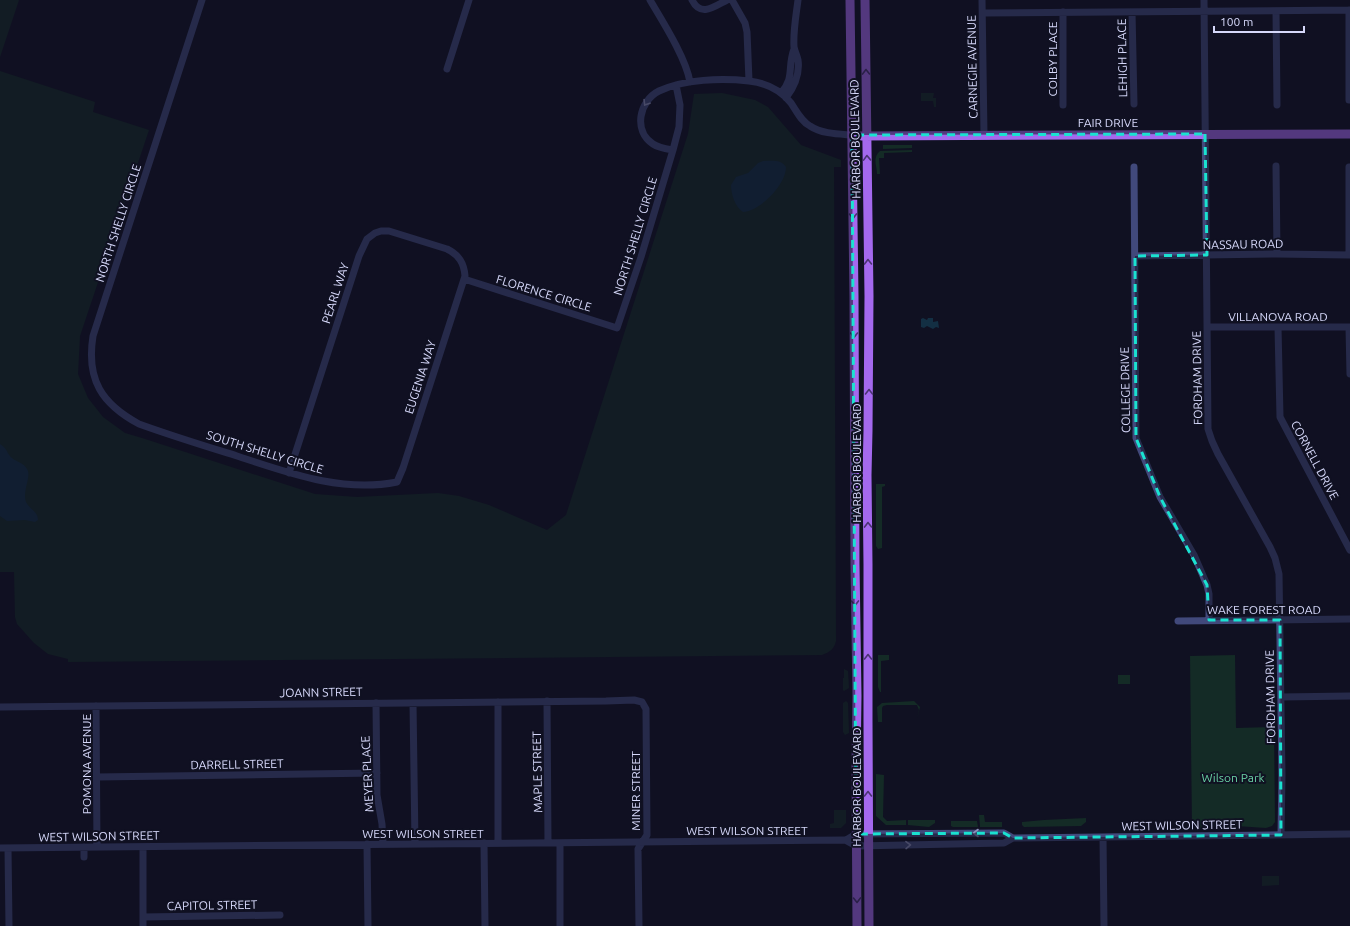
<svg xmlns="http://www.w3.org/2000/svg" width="1350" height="926" viewBox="0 0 1350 926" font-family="Ubuntu,sans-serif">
<rect width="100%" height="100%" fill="#101122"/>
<path fill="#142b26" d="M0 0H19L0 57Z
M0 71 95 102 93 112 149 130 80 336 78 374 88 398 103 417 125 433 142 438 315 494 357 497 438 493 459 496 489 505 547 530 566 515 688 134 694 94 722 93 755 100 768 107 801 145 841 160V167H834L836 641C834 649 830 652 822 655L68 662V659L48 654 34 643 17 624 15 617 14 572H0Z
M921 93H934L933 98H936V107H934L933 101H921Z
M883 145H912V148L883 149Z
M912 150V152L884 153V158H879L880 174H877C877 166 872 158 880 151Z
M876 484H885V486L882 487V548L878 549 876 546Z
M878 655H889V660L881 661V692H880L878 687Z
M1235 655 1236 728 1274 727 1275 822 1272 826 1266 828 1222 825 1205 829H1194L1192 828 1190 656Z
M844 669 848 671 849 688 844 691 843 690V678H844Z
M1118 675H1130V684H1118Z
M846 701 848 703 849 733 845 735 843 732V703Z
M914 701 920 707 917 719 919 710 917 705H887L883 706 882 708V722H878L877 707 882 703Z
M876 774 884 775 883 817 887 821 906 820V825H886L876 816Z
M834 810H846V823L841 828H830V824L834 823Z
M979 815H984L985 822H1002V827H980Z
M1086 818V822L1081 826 1024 827 1022 825V822L1044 820Z
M908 820H935V823L929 827 908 825Z
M951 821H977L978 827H953L951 826Z
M1262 876H1279V885L1262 886Z"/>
<path fill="#132f43" d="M763 161C772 161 781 159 786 167 786 185 760 211 743 212 735 207 731 194 731 185L736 177 748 173 758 163Z
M923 318 927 320 928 318H933V322L938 321 939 328 936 327 933 329 927 326 924 328 921 327V319Z
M0 444C9 450 6 453 12 458 17 462 24 463 27 469 32 476 22 491 26 502 29 509 38 511 38 520L35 522 25 520 7 521 0 516Z"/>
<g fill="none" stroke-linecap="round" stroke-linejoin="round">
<path stroke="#41497b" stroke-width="7" d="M202 0 93 336C86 380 102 404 139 424 172 436 205 446 237 456 289 473 342 493 397 482L403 468 465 276C464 263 459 255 447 249L389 231H381L375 233 367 239 359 256 289 473
M650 0C663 22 686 58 690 82
M692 0C701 18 715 6 727 0
M732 0 745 23 747 32 749 81
M982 0 984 134
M1204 0 1208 429 1212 441 1218 454 1270 547 1275 558 1279 574 1282 775 1281 835
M1276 11 1277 105
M1132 12 1134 104
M983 13 1350 10
M447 69 469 0
M781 93C795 77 787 68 794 49
M786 98C795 86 800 74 798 60 797 55 795 52 794 47 793 31 796 16 798 0
M1349 100V10
M1063 105V12
M673 150C667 149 659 148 653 144 633 131 639 101 659 91 684 79 722 78 749 81 766 83 780 89 791 103 797 112 801 121 810 126 822 134 839 134 852 135
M1276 166 1277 254
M1134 167 1136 438 1160 497 1194 555 1207 585 1209 594V620
M1349 167V255
M1135 256 1277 254 1350 255
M464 279 617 328 641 257 673 150 679 127 680 105 676 85
M1207 327H1350
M1278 327 1280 417 1350 550
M1349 327 1350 374
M1178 621 1350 619
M1281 697 1350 696
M547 701 548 843
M498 702V843
M376 703 377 795 382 824 383 844
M413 703 415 844
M96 706 97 847
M0 707 606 701 634 700 642 702 646 709 647 835 638 849 639 926
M97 777 377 773
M1103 837 1104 926
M846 840 856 834 1004 833 1013 838
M484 843 485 926
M367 844 368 926
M84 847V857
M143 847V926
M0 848 845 840 856 846 1004 843 1013 838 1350 834
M8 848 9 926
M143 917 280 915
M560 926V843"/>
<path stroke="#a469ee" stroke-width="9" d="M850 0 854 296 855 564 857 696 856 768 857 926
M865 0 869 296 868 431 867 475 868 564V720L869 926
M861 136 1350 134"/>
</g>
<defs><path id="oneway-chevron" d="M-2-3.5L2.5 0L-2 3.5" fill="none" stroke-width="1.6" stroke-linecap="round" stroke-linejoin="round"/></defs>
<g stroke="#4b3474">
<use href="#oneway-chevron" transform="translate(866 72) rotate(-91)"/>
<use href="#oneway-chevron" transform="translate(867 158) rotate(-92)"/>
<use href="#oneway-chevron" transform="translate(853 216) rotate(89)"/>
<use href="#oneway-chevron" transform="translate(868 262) rotate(-91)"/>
<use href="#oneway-chevron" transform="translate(854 335) rotate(90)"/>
<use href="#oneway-chevron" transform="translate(869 392) rotate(-90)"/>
<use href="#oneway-chevron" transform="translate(868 525) rotate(-91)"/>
<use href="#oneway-chevron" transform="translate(855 603) rotate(89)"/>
<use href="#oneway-chevron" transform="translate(868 657) rotate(-90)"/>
<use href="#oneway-chevron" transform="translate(868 794) rotate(-90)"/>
<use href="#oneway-chevron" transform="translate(857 900) rotate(89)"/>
</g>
<g stroke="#8c90ba">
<use href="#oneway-chevron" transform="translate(646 103) rotate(122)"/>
<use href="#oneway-chevron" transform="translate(976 833) rotate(180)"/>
<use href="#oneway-chevron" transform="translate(908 845) rotate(-1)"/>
</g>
<path d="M0 0H1350V926H0ZM1205 134 1207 255 1135 256 1136 438 1160 497 1207 585 1209 620H1280L1281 835 1013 838 1004 833 856 834 852 135Z" fill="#101122" fill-opacity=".55" fill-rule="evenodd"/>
<path fill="none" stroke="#1ae2d1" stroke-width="3" stroke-dasharray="8 5" stroke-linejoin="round" d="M1205 134 1207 255 1135 256 1136 438 1160 497 1207 585 1209 620H1280L1281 835 1013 838 1004 833 856 834 852 135Z"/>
<g text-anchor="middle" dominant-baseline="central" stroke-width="4" stroke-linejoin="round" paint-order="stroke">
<g font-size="12" fill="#d6d8fa" stroke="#101122">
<text transform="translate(1122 58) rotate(-91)">LEHIGH PLACE</text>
<text transform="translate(1052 59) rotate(-90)">COLBY PLACE</text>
<text transform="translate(972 67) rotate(-91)">CARNEGIE AVENUE</text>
<text x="1108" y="122">FAIR DRIVE</text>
<text transform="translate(855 139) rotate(-91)">HARBOR BOULEVARD</text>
<text transform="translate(118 223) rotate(-72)">NORTH SHELLY CIRCLE</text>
<text transform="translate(635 236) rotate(-73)">NORTH SHELLY CIRCLE</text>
<text transform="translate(1243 244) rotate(-1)">NASSAU ROAD</text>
<text transform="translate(335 293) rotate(-72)">PEARL WAY</text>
<text transform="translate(544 293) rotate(17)">FLORENCE CIRCLE</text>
<text x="1278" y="316">VILLANOVA ROAD</text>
<text transform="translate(420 377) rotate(-72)">EUGENIA WAY</text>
<text transform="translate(1197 378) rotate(-91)">FORDHAM DRIVE</text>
<text transform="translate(1125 390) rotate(-91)">COLLEGE DRIVE</text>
<text transform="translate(265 452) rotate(17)">SOUTH SHELLY CIRCLE</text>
<text transform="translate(1315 460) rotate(62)">CORNELL DRIVE</text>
<text transform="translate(856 463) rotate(-90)">HARBOR BOULEVARD</text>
<text x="1264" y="609">WAKE FOREST ROAD</text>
<text transform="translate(321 692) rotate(-1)">JOANN STREET</text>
<text transform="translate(1270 697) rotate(-91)">FORDHAM DRIVE</text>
<text transform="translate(86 764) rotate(-90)">POMONA AVENUE</text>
<text transform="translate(237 764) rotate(-1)">DARRELL STREET</text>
<text transform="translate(537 772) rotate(-91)">MAPLE STREET</text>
<text transform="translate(367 774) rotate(-93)">MEYER PLACE</text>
<text transform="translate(856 787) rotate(-90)">HARBOR BOULEVARD</text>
<text transform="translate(635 791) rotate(-90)">MINER STREET</text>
<text transform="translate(1182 825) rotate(-1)">WEST WILSON STREET</text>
<text x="747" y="830">WEST WILSON STREET</text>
<text x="423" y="833">WEST WILSON STREET</text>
<text transform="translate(99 836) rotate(-1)">WEST WILSON STREET</text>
<text transform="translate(212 905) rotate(-1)">CAPITOL STREET</text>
</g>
<g font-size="12" fill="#6ad2a5" stroke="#101122">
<text x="1233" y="777">Wilson Park</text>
</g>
</g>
<path d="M1214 26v6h90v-6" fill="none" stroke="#d6d8fa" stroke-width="2"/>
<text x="1220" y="26" font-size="12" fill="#d6d8fa" stroke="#101122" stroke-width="3" paint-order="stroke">100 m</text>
</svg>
